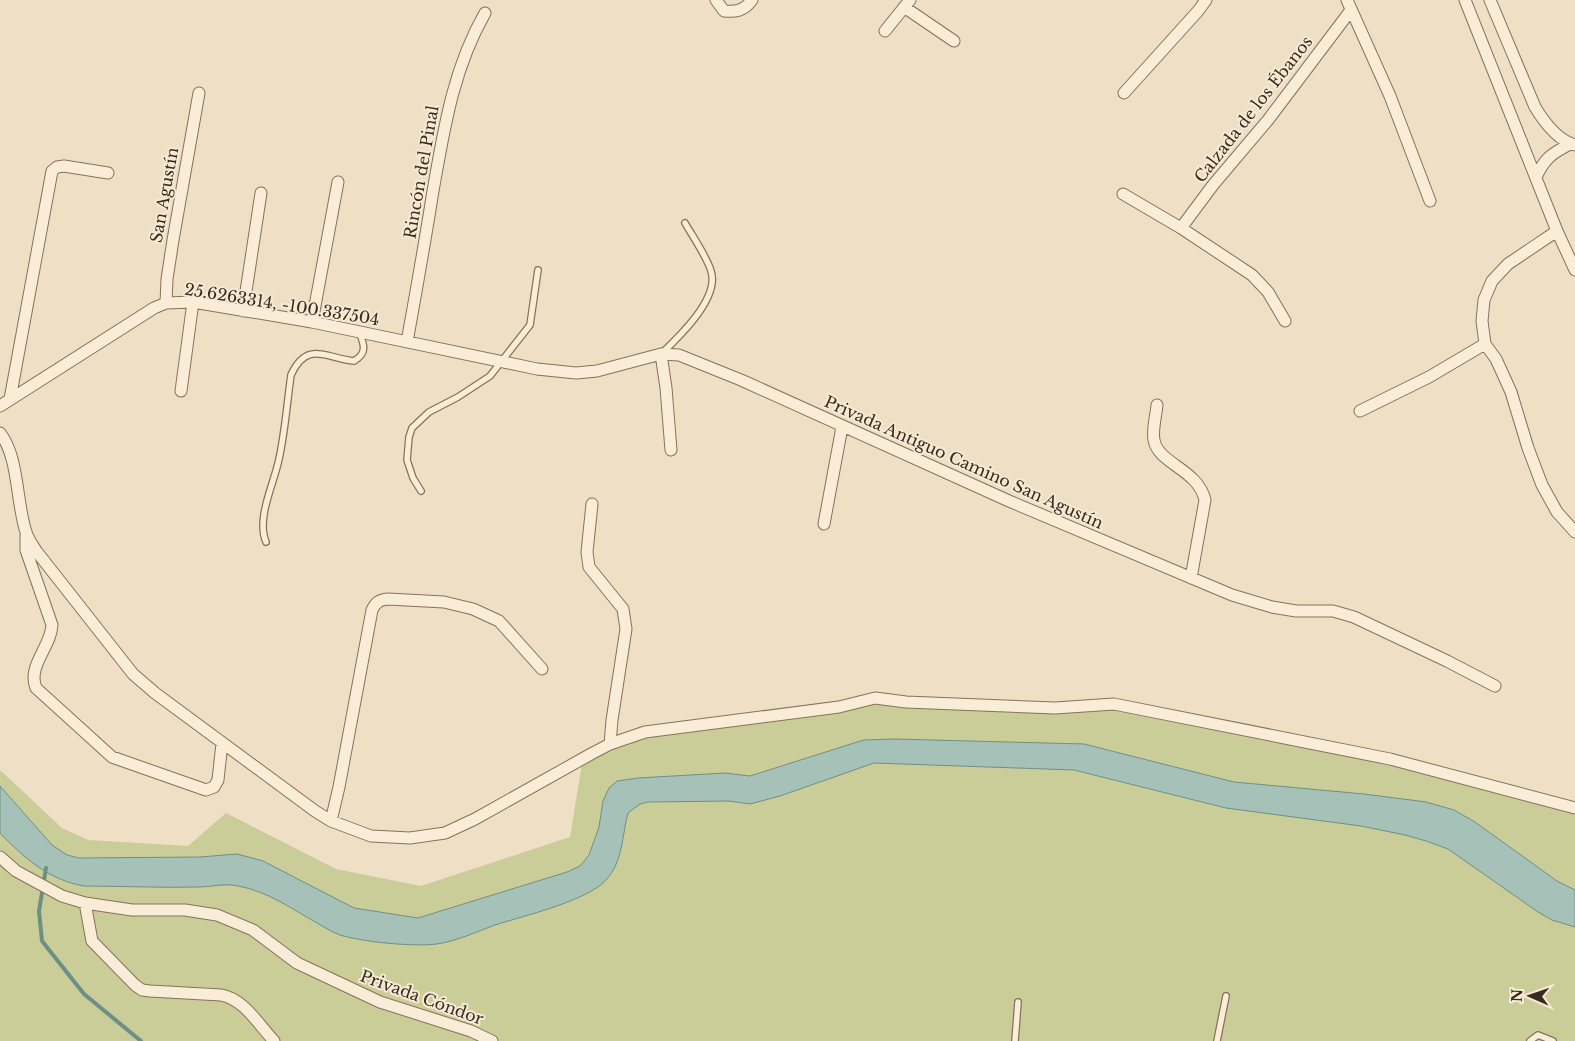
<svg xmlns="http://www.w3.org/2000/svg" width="1575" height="1041" viewBox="0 0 1575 1041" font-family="'Libre Baskerville',serif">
<rect width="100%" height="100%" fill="#eedfc5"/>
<path fill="#cacd98" d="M875 698 1115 704 1390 759 1575 808V1041H0V770L62 828 88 840 188 846 226 813 336 869 421 886 570 837 583 758 610 744Z"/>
<path fill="#a6c2b8" stroke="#6d9085" d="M894 739 1084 744 1234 782 1364 794 1426 802 1454 810 1475 822 1557 881 1575 890V927L1552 920 1538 912 1448 849 1426 841 1405 835 1361 826 1226 808 1074 770 874 763 780 796 750 804 729 801 648 802 640 804 628 813C622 835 623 862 606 880 587 901 523 916 495 925 476 932 457 941 437 944 413 947 363 942 340 935 332 932 324 927 317 923 292 909 267 891 238 886 225 883 211 887 197 887 159 888 122 886 84 886 49 880 24 858 0 833V786L52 845 67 855 79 858 200 857 237 854 263 861 354 908 418 918 567 872 580 866 589 855 599 827 603 801 609 788 617 781 638 778 725 773 750 776 854 743 864 740Z"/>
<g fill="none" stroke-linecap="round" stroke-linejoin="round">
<path stroke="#6d9085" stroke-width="4" d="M46 868 39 911 42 941 84 994 141 1041"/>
<defs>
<path id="lane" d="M661 354C679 337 720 298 711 271 707 257 693 237 685 223
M421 491 413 478 407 460 409 437 412 428 429 412 458 397 490 376 530 325 538 270
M266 542C256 518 274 484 279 459 285 432 287 403 291 375 307 340 326 358 354 361 368 353 364 344 359 332
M1015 1041 1018 1002
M1217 1041 1226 996
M1530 1041 1538 1035 1553 1041"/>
<path id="street" d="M716 0 724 11C736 12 744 11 752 0
M1347 0 1390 96 1430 201
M1465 0 1557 231 1575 270
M1490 0 1535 107C1544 122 1557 140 1575 145
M904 7 954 41
M885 31 910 0
M1124 93 1198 11 1206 0
M1536 177C1545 158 1551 154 1570 144
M1123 194 1181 228 1252 275 1268 292 1285 321
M1181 228 1213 185 1268 120 1351 10
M1557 231 1508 264 1492 281 1484 300 1482 321 1485 344 1496 359 1511 392 1528 448 1542 485 1557 512 1575 532
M166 303 167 279 173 240 199 93
M243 311 261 193
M312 322 338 182
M407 342C416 292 425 242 433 191 444 129 453 69 485 13
M661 354 666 388 671 450
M181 391 193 302
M10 399 52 171 57 167 64 166 108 173
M1157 405C1156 416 1152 430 1154 440 1158 464 1198 469 1205 500L1191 578
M0 406 154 308 166 303 193 302 312 322 537 369 576 373 597 371 661 354 679 355 741 380 1009 501 1232 595 1272 607 1296 611H1333L1354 617 1447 661 1495 686
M1360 411 1429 377 1485 344
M0 433C19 457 16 502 26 532 28 539 33 546 37 552L133 674 155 693 315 811 331 821 371 836 410 838 445 833 475 819 591 754 610 744 645 732 839 707 875 698 906 702 1055 708 1114 704 1390 759 1575 808
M592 504 587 552 589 567 623 609 626 629 612 720 610 744
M824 524 842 427
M26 536V550L52 625C51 647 27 666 36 688L112 757 206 790 214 787 218 780 222 743
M331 821 339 787 372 610C376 602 379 600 388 599L444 602 473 609 499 621 542 669
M0 857 16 871 62 896 85 903 132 910H185L217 915 253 930 297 963 380 1002 471 1031 492 1041
M85 903 92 941 135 985 142 990 150 991 221 995C244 999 258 1024 274 1041"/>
</defs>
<use href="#lane" stroke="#89705b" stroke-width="8"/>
<use href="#street" stroke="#89705b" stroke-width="13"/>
<use href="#lane" stroke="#f9edd8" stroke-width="5.5"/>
<use href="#street" stroke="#f9edd8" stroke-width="11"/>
</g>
<g text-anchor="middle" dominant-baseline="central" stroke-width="4" stroke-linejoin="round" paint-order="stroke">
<g font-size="16" fill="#392a1f" stroke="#f6ead4">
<text transform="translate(1253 109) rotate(-52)">Calzada de los Ébanos</text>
<text transform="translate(421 172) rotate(-80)">Rincón del Pinal</text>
<text transform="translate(164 195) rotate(-80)">San Agustín</text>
<text transform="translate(282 304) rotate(9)">25.6263314, -100.337504</text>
<text transform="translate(964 462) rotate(24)">Privada Antiguo Camino San Agustín</text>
<text transform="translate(422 997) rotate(20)">Privada Cóndor</text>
</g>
</g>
<g transform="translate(1530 996) rotate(272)" stroke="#f6ead4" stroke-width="4" paint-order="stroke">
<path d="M0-4L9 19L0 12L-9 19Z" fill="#392a1f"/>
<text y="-8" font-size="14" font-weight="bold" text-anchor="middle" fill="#392a1f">N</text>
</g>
</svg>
